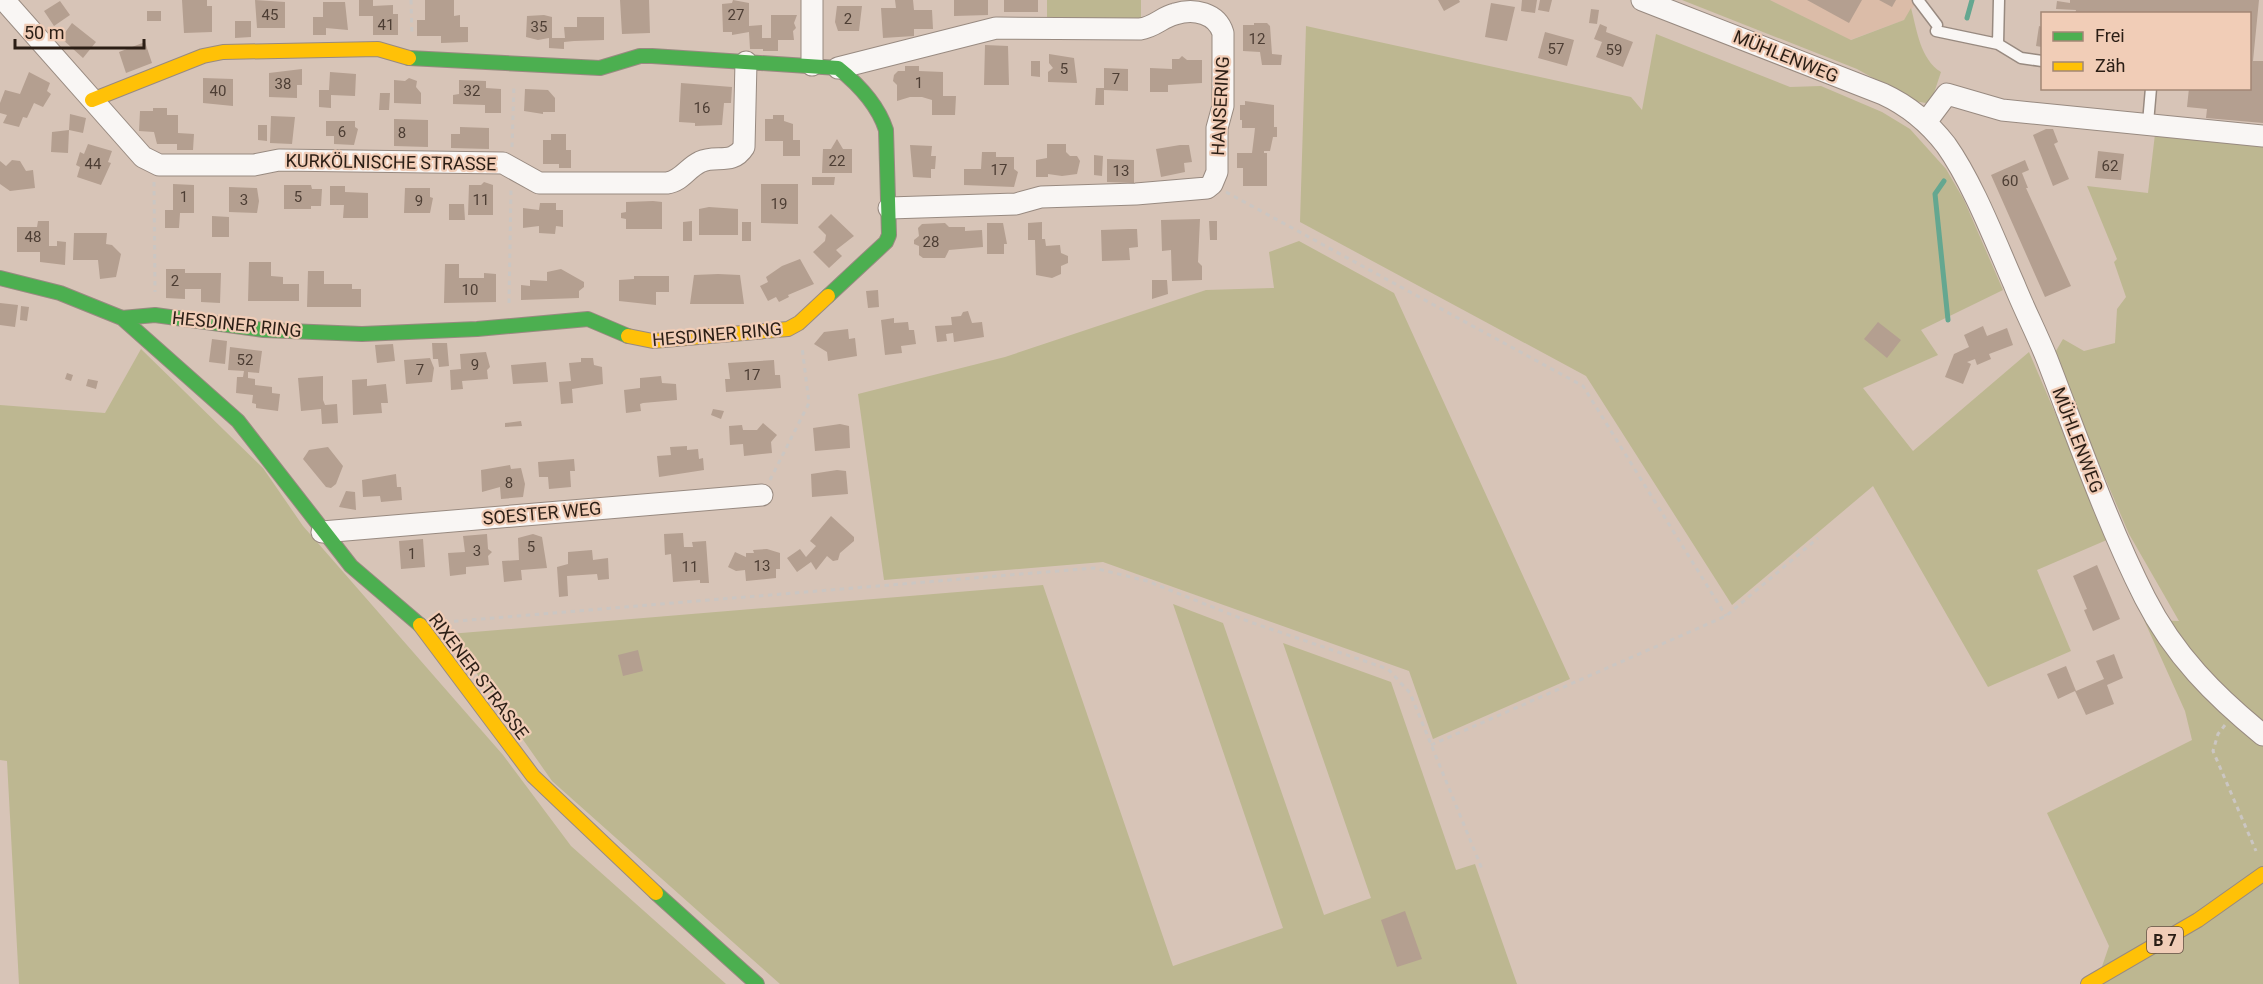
<svg xmlns="http://www.w3.org/2000/svg" width="2263" height="984" viewBox="0 0 2263 984" font-family="Roboto,sans-serif">
<rect width="100%" height="100%" fill="#d7c4b7"/>
<path fill="#dbbca8" d="M1770 0H1918L1904 20 1850 40Z"/>
<path fill="#bdb791" d="M1047 0H1141V22L1047 23Z
M1682 0H1770L1851 40 1904 20 1911 8C1917 30 1920 59 1941 72L1932 99 1926 103 1914 101 1857 69Z
M1306 26 1631 97 1642 110 1656 34 1790 87 1821 86 1882 112 1910 129 1946 169 1964 200 2003 290 1921 330 1938 355 1863 388 1913 451 2029 352 2109 539 2037 570 2071 651 1988 687 1873 486 1732 605 1586 376 1300 222Z
M2155 134 2263 142V984H2096L2109 946 2047 813 2192 740 2185 711 2144 620 2179 621 2129 534 2053 356 2063 339 2084 351 2115 343 2117 309 2126 297 2114 262 2117 259 2087 186 2148 193Z
M1299 241 1394 293 1570 679 1433 739 1409 671 1103 562 884 580 858 394 1005 357 1206 290 1274 288 1269 252Z
M141 349 263 468 303 526 503 755 571 846 726 984H19L7 761 0 760V405L105 413Z
M1043 585 1173 966 1283 928 1173 604 1223 623 1324 915 1371 898 1283 643 1391 682 1456 870 1475 864 1517 984H780L552 781 449 634Z"/>
<g fill="none" stroke-linecap="round" stroke-linejoin="round">
<path stroke="#64a790" stroke-width="5" d="M1967 18 1972 0
M1944 181 1935 194 1948 320"/>
</g>
<path fill="#b49f90" d="M182 0H207V6H212V32L184 33Z
M255 0 285 2V28H257Z
M359 0H373V6L393 5V14H398V35H373V16H359Z
M425 0H454V16L460 15V27H468V42L441 43V36H417V20H425Z
M620 0H649L650 33 622 34Z
M733 0 749 3V26L762 25V38H771V15H797L794 23 796 28 793 31 794 40H778V51H763V49H750L749 32 732 35V32H723L722 4 732 3Z
M895 0H913L914 10H932L933 29H914V36L883 38 881 8H896Z
M954 0H988V15L954 16Z
M1004 0H1038V12H1004Z
M1438 0H1459L1460 2 1444 11Z
M1522 0H1537L1535 13 1521 11Z
M1540 0H1552L1549 12 1538 10Z
M1807 0H1862L1849 23Z
M1879 0H1896L1892 7Z
M2070 0H2259L2253 61H2263V123L2206 118 2207 109 2187 107 2189 88H2250V14H2075L2076 10 2056 9 2057 1 2070 3Z
M60 1 70 15 54 26 44 11Z
M323 2H345L348 30 326 28V35H313V17H323Z
M1491 3 1515 7 1507 41 1485 37Z
M837 6H862L859 31H838L835 22Z
M1591 9 1599 10 1597 24 1589 23Z
M147 11H161V21H147Z
M544 15 552 17V38H565L564 27H577V17H604V40L574 41 564 42V49L549 48V38L538 40 526 37 527 16Z
M235 21H251V37L235 38Z
M72 23 96 42 83 58 61 38Z
M1254 23H1267L1270 26 1272 54 1282 55 1281 65H1262L1260 52 1243 51V25H1254Z
M1600 24 1607 27 1606 32 1633 42 1623 67 1596 57 1602 42 1594 39Z
M2039 26 2042 27V47L2036 46Z
M1545 32 1574 40 1567 66 1538 58Z
M145 42 152 63 126 73 119 52Z
M985 45 1008 46 1009 85H984Z
M1049 54 1074 58 1077 83 1048 82V72L1053 68 1049 63Z
M1182 56 1187 60H1202V83L1168 85V92H1150V68L1172 69V59H1179Z
M1031 61H1040V77L1031 76Z
M905 66H919V71L943 72V96H956L955 115H932V100L922 97H910L897 101V85L893 81 894 75 898 71H905Z
M1104 68 1128 69V91L1104 90V105H1095L1096 88H1104Z
M302 69V85H297V98L269 97V73Z
M29 72 50 83 47 91 51 94 43 107 34 103 27 118 23 117 19 127 3 123 7 115 0 113V103L5 90 20 94Z
M330 72 356 74 355 96 331 95V108L319 107V90H329Z
M203 78 233 79V106L203 103Z
M409 78 417 81 416 87 421 93V104L394 103V80L405 81Z
M459 80 486 81V88L501 89V113H485V105L453 104V95L459 94Z
M681 83 732 87 731 103H724L722 125 695 126V123L679 122Z
M525 89 548 90 555 98V112H543V114L524 111Z
M380 93H390L389 110H379Z
M1245 101 1274 105V127H1277V137H1273L1270 151H1264V153H1267V186H1243V168H1237V153H1252L1254 137 1255 128H1242V120H1240V105H1245Z
M153 108H167V115H178V133L194 134 193 150H177V144H157L154 132 139 131 140 111H153Z
M70 114 86 118 83 133 69 130 68 153 51 152 52 132 69 130Z
M773 115H784V121L793 124V140H800V156H783V141H765V119H773Z
M271 116 295 117 292 144 270 143Z
M394 119 428 120V147L394 146Z
M326 121H355V127L358 129 354 145 334 144V136H326Z
M258 125H267V141L258 140Z
M460 127 489 128V149L451 148V134H460Z
M2046 129H2053L2058 142 2054 144 2069 179 2053 186 2033 135Z
M551 134H566V150H571V168H559V164H543V140H551Z
M837 139 843 149H852V173H822L823 149H831Z
M88 144 112 151 108 162 111 163 101 185 77 177 80 167 76 165 80 152 84 154Z
M1047 144H1066V152L1070 156H1077L1080 161 1077 174 1062 176 1048 174V177H1036V160L1047 158Z
M910 145 932 146 931 156H936L935 169H931V178L913 177Z
M1180 145H1189L1192 162 1184 163 1185 172 1161 177 1156 149Z
M2098 151 2124 154 2121 180 2095 178Z
M982 152H996V157H1014V169L1018 172 1014 187 964 185V169H981Z
M1094 155 1103 156 1102 176 1094 175Z
M1107 159 1134 160V183L1107 182Z
M12 160 20 161 26 171 33 170 35 188 10 191 0 184V161L6 166Z
M2025 160 2029 170 2022 173 2028 188H2026L2071 286 2045 297 1991 175Z
M812 177H835L834 185H812Z
M484 182 493 185V215H468L469 185H481Z
M173 184 194 185V213H180L179 228H165V210H173Z
M761 184H798V224L761 223Z
M284 185H311L312 189H322L321 206H311V209H284Z
M330 186H345V192L368 193V218H343L344 205H330Z
M229 187 257 188 259 201 257 213 229 212Z
M405 188H430V197L433 198 430 213H404Z
M653 201 662 202V229H626V219L621 218V213L626 212V202Z
M540 203H556V210H563V227L556 226 555 234 539 233V226L523 228V208L539 210Z
M449 204H464L465 220H449Z
M709 207 738 209V235H699V209Z
M831 214 854 236 836 250 842 256 829 268 813 252 825 241 826 235 818 227Z
M212 216 229 217V237H212Z
M1200 219 1198 262 1202 266V280L1172 281 1171 250 1162 251 1161 220Z
M38 221H49V246H57V241L66 242 65 265 40 262V252H17V227H37Z
M692 221V241H683V222Z
M1209 221H1217V240H1210Z
M742 222H751V241H742Z
M1042 222V239H1045L1046 246 1060 245 1061 253 1068 256V263L1061 266V274L1052 278 1036 275 1035 240H1028V223Z
M945 223 949 227H965V231L982 230 983 247 949 250 945 258H923L919 255V246L914 244V240L919 236 918 228 922 224Z
M987 223H1003L1007 244H1004V254H987Z
M1129 229H1137L1138 247 1129 248 1130 260 1102 261 1101 230Z
M74 233H107L106 244 112 245 121 254 116 277 100 279 98 260H73Z
M800 259 814 284 788 295 789 297 779 302 776 297 768 301 760 286 768 282 766 277 782 266Z
M249 262H271V276L283 277V284H299V301H248Z
M445 264H459V278H484V273L496 274V302L444 303Z
M166 269H185V273H221L220 303 201 302V289H185V299L166 298Z
M561 269 584 282V287L579 291V298L521 300V285L530 286V280L547 281V272Z
M308 271H324V284H352V289H361V307H307Z
M718 274 740 275 744 304H690L694 275Z
M634 276H669V292H656V305L619 301V280L634 279Z
M1152 280H1167L1168 294 1152 299Z
M878 290 879 307 868 308 866 291Z
M0 303 18 305 15 327 0 325Z
M21 306 29 307 27 321 20 320Z
M968 311 972 323 982 322 984 337 954 342 953 333 946 334 947 341 937 342 935 326 952 325 951 317 961 316 963 312Z
M894 318V323L908 322 909 330H914L916 344 901 346 902 353 885 355 881 320Z
M1878 322 1901 340 1887 358 1864 339Z
M1983 326 1987 336 2007 328 2013 345 1989 354 1991 359 1977 365 1975 359 1967 362 1971 364 1963 384 1945 377 1954 354 1969 347 1964 335Z
M848 329 849 339 855 338 857 356 828 361 827 352 814 344 824 332Z
M212 339 227 341 225 364 209 362Z
M432 343H447L449 366 439 367 438 359H433Z
M393 344 395 361 377 363 375 345Z
M230 347 262 351 259 373 248 372V378L255 379V385L272 387V393L280 394 278 411 256 408V404L252 403 253 395 236 393 237 377H243L244 371 228 370Z
M486 352 490 367 487 370 488 379 462 381 463 389 451 390 450 370 461 369 460 354Z
M430 358 434 368 432 382 406 384 404 360Z
M581 358H593L594 365 602 367 603 384 572 389 573 403 561 404 559 382 571 381 569 363 581 362Z
M774 360 775 375H780L781 388 726 392 725 379H730L728 363Z
M546 362 548 382 513 384 511 365Z
M67 373 73 375 71 381 65 379Z
M323 376V400L325 405 337 404 338 423 322 424 321 409 301 411 298 378Z
M661 376 662 383 676 384 677 400 643 403 640 404 641 411 626 413 624 390 640 388V378Z
M88 379 98 381 96 389 86 386Z
M367 379V386L386 384 388 403H381L382 413 353 415 352 380Z
M713 409 724 411 721 419 711 415Z
M521 421 522 426 505 427V423Z
M763 423 777 435 771 442 772 453 744 456 743 444 730 445 729 426 742 425 743 430H757Z
M840 424 849 426 850 448 815 451 813 428Z
M687 446V450L698 449 699 459 703 458 704 470 659 477 657 456 671 455 670 447Z
M328 447 343 466 336 484 331 488 326 487 303 459 309 450Z
M574 459 575 471H570L571 487 549 489 548 477H539L538 462Z
M510 465 511 469 521 468 525 484 523 497 501 499 500 487 482 492 481 470Z
M837 470 846 471 848 494 812 497 811 474Z
M396 474 397 487H401L402 500 381 502 380 496 363 497 362 480Z
M346 491 355 492 356 510 339 507Z
M831 516 854 537V541L840 553 838 560 833 561 827 556 816 570 811 562 797 572 787 558 800 549 806 557 816 546 810 541Z
M683 533 684 547H693L692 542 706 541 709 583H700V580L673 582 671 554 665 555 664 534Z
M487 534 488 549 492 552 488 556 489 565 466 567V574L450 576 448 553 465 552 463 536Z
M533 534 542 537 547 568 521 570 522 580 504 582 502 561 519 560 518 538Z
M423 539 425 567 401 569 399 541Z
M767 549 780 553V569H776V578L746 581 745 570 736 571 728 567 735 552 746 557V553H754L753 550Z
M592 550 593 560 608 558 609 579 598 580 597 574 567 576 568 596 559 597 557 567 568 564V552Z
M2097 565 2120 619 2093 631 2084 610 2087 609 2073 576Z
M638 650 643 671 623 676 618 655Z
M2114 654 2123 678 2107 685 2114 704 2086 715 2075 691 2058 699 2047 674 2066 666 2076 691 2104 679 2096 661Z
M1405 911 1422 959 1397 967 1381 920Z"/>
<g fill="none" stroke-linecap="round" stroke-linejoin="round">
<defs>
<path id="lane" d="M1918 0 1937 25
M1999 0 1998 44 2021 58 2042 61
M1936 31 1998 44
M2148 123 2151 88"/>
<path id="street" d="M4 0 143 157 159 165H254L279 160 503 163 539 183H667C682 181 687 168 700 162 716 154 732 166 744 147L746 62
M1642 0 1883 94C1909 106 1929 123 1946 145 1973 183 1995 241 2014 284 2024 309 2037 334 2047 359 2078 439 2106 521 2145 598 2174 655 2215 696 2263 735
M812 65V0
M838 68 996 28 1140 29C1155 27 1162 17 1175 14 1194 8 1217 13 1223 33V106L1217 128V172L1212 184 1207 188 1136 194 1041 197 1016 204 889 208
M1926 122 1947 94 2002 110 2263 136
M322 532 762 495"/>
<path id="fast" d="M409 58 600 68 640 56H652L838 68C858 84 878 105 886 130L889 235 886 242 828 296
M0 278 60 293 122 318 238 421 351 566 420 625
M122 318 155 315 264 330 362 334 477 329 588 319 628 336
M656 893 757 984"/>
<path id="slow" d="M92 100 203 56 223 52 378 49 409 58
M628 336 653 341 788 329 799 323 828 296
M420 625 533 776 656 893
M2088 984 2198 920 2263 874"/>
</defs>
<use href="#lane" stroke="#988a80" stroke-width="13"/>
<use href="#street" stroke="#988a80" stroke-width="23"/>
<use href="#fast" stroke="#988a80" stroke-width="16"/>
<use href="#slow" stroke="#988a80" stroke-width="16"/>
<path stroke="#cbc6c2" stroke-width="3" stroke-dasharray="4.5 4.5" stroke-linecap="butt" d="M411 0 412 36
M512 147 514 85
M154 182 155 292
M1226 192 1583 386 1726 616
M509 303 511 190
M770 480 809 403 802 347
M445 622 1094 568 1147 581 1250 622 1388 669 1410 693 1482 869
M2225 725 2218 734 2213 751 2256 851
M1431 745 1726 616 1818 538"/>
<use href="#lane" stroke="#f9f6f4" stroke-width="10"/>
<use href="#street" stroke="#f9f6f4" stroke-width="21"/>
<use href="#fast" stroke="#4caf50" stroke-width="14"/>
<use href="#slow" stroke="#ffc107" stroke-width="14"/>
</g>
<g text-anchor="middle" dominant-baseline="central" stroke-width="4.5" stroke-linejoin="round" paint-order="stroke">
<g font-size="15" fill="#4d3e34">
<text x="270" y="15">45</text>
<text x="736" y="15">27</text>
<text x="848" y="19">2</text>
<text x="386" y="25">41</text>
<text x="539" y="27">35</text>
<text x="1257" y="39">12</text>
<text x="1556" y="49">57</text>
<text x="1614" y="50">59</text>
<text x="1064" y="69">5</text>
<text x="1116" y="79">7</text>
<text x="919" y="83">1</text>
<text x="283" y="84">38</text>
<text x="218" y="91">40</text>
<text x="472" y="91">32</text>
<text x="702" y="108">16</text>
<text x="342" y="132">6</text>
<text x="402" y="133">8</text>
<text x="837" y="161">22</text>
<text x="93" y="164">44</text>
<text x="2110" y="166">62</text>
<text x="999" y="170">17</text>
<text x="1121" y="171">13</text>
<text x="2010" y="181">60</text>
<text x="184" y="197">1</text>
<text x="298" y="197">5</text>
<text x="244" y="200">3</text>
<text x="481" y="200">11</text>
<text x="419" y="201">9</text>
<text x="779" y="204">19</text>
<text x="33" y="237">48</text>
<text x="931" y="242">28</text>
<text x="175" y="281">2</text>
<text x="470" y="290">10</text>
<text x="245" y="360">52</text>
<text x="475" y="365">9</text>
<text x="420" y="370">7</text>
<text x="752" y="375">17</text>
<text x="509" y="483">8</text>
<text x="531" y="547">5</text>
<text x="477" y="551">3</text>
<text x="412" y="554">1</text>
<text x="762" y="566">13</text>
<text x="690" y="567">11</text>
</g>
<rect fill="#f1cdb7" stroke="#665246" stroke-width="1.5" x="2147" y="927" width="36" height="26" rx="4.5"/>
<g font-size="16" font-weight="bold" fill="#2b1e15">
<text x="2165" y="940">B 7</text>
</g>
<g font-size="18" fill="#2b1e15" stroke="#f1cdb7">
<text transform="translate(1786 56) rotate(22)">MÜHLENWEG</text>
<text transform="translate(1220 106) rotate(-87)">HANSERING</text>
<text transform="translate(391 162) rotate(1)">KURKÖLNISCHE STRASSE</text>
<text transform="translate(237 324) rotate(6)">HESDINER RING</text>
<text transform="translate(717 334) rotate(-5)">HESDINER RING</text>
<text transform="translate(2078 440) rotate(69)">MÜHLENWEG</text>
<text transform="translate(542 513) rotate(-5)">SOESTER WEG</text>
<text transform="translate(479 676) rotate(53)">RIXENER STRASSE</text>
</g>
</g>
<rect x="2041" y="12" width="210" height="78" fill="#f1cdb7" stroke="#a28776" stroke-width="1.5"/>
<rect x="2053" y="32" width="30" height="9" fill="#4caf50" stroke="#a28776" stroke-width="1.5"/>
<text x="2095" y="42" font-size="18" fill="#2b1e15">Frei</text>
<rect x="2053" y="62" width="30" height="9" fill="#ffc107" stroke="#a28776" stroke-width="1.5"/>
<text x="2095" y="72" font-size="18" fill="#2b1e15">Zäh</text>
<path d="M15 39v9h129v-9" fill="none" stroke="#2b1e15" stroke-width="3"/>
<text x="24" y="39" font-size="18" fill="#2b1e15" stroke="#f1cdb7" stroke-width="4.5" paint-order="stroke">50 m</text>
</svg>
